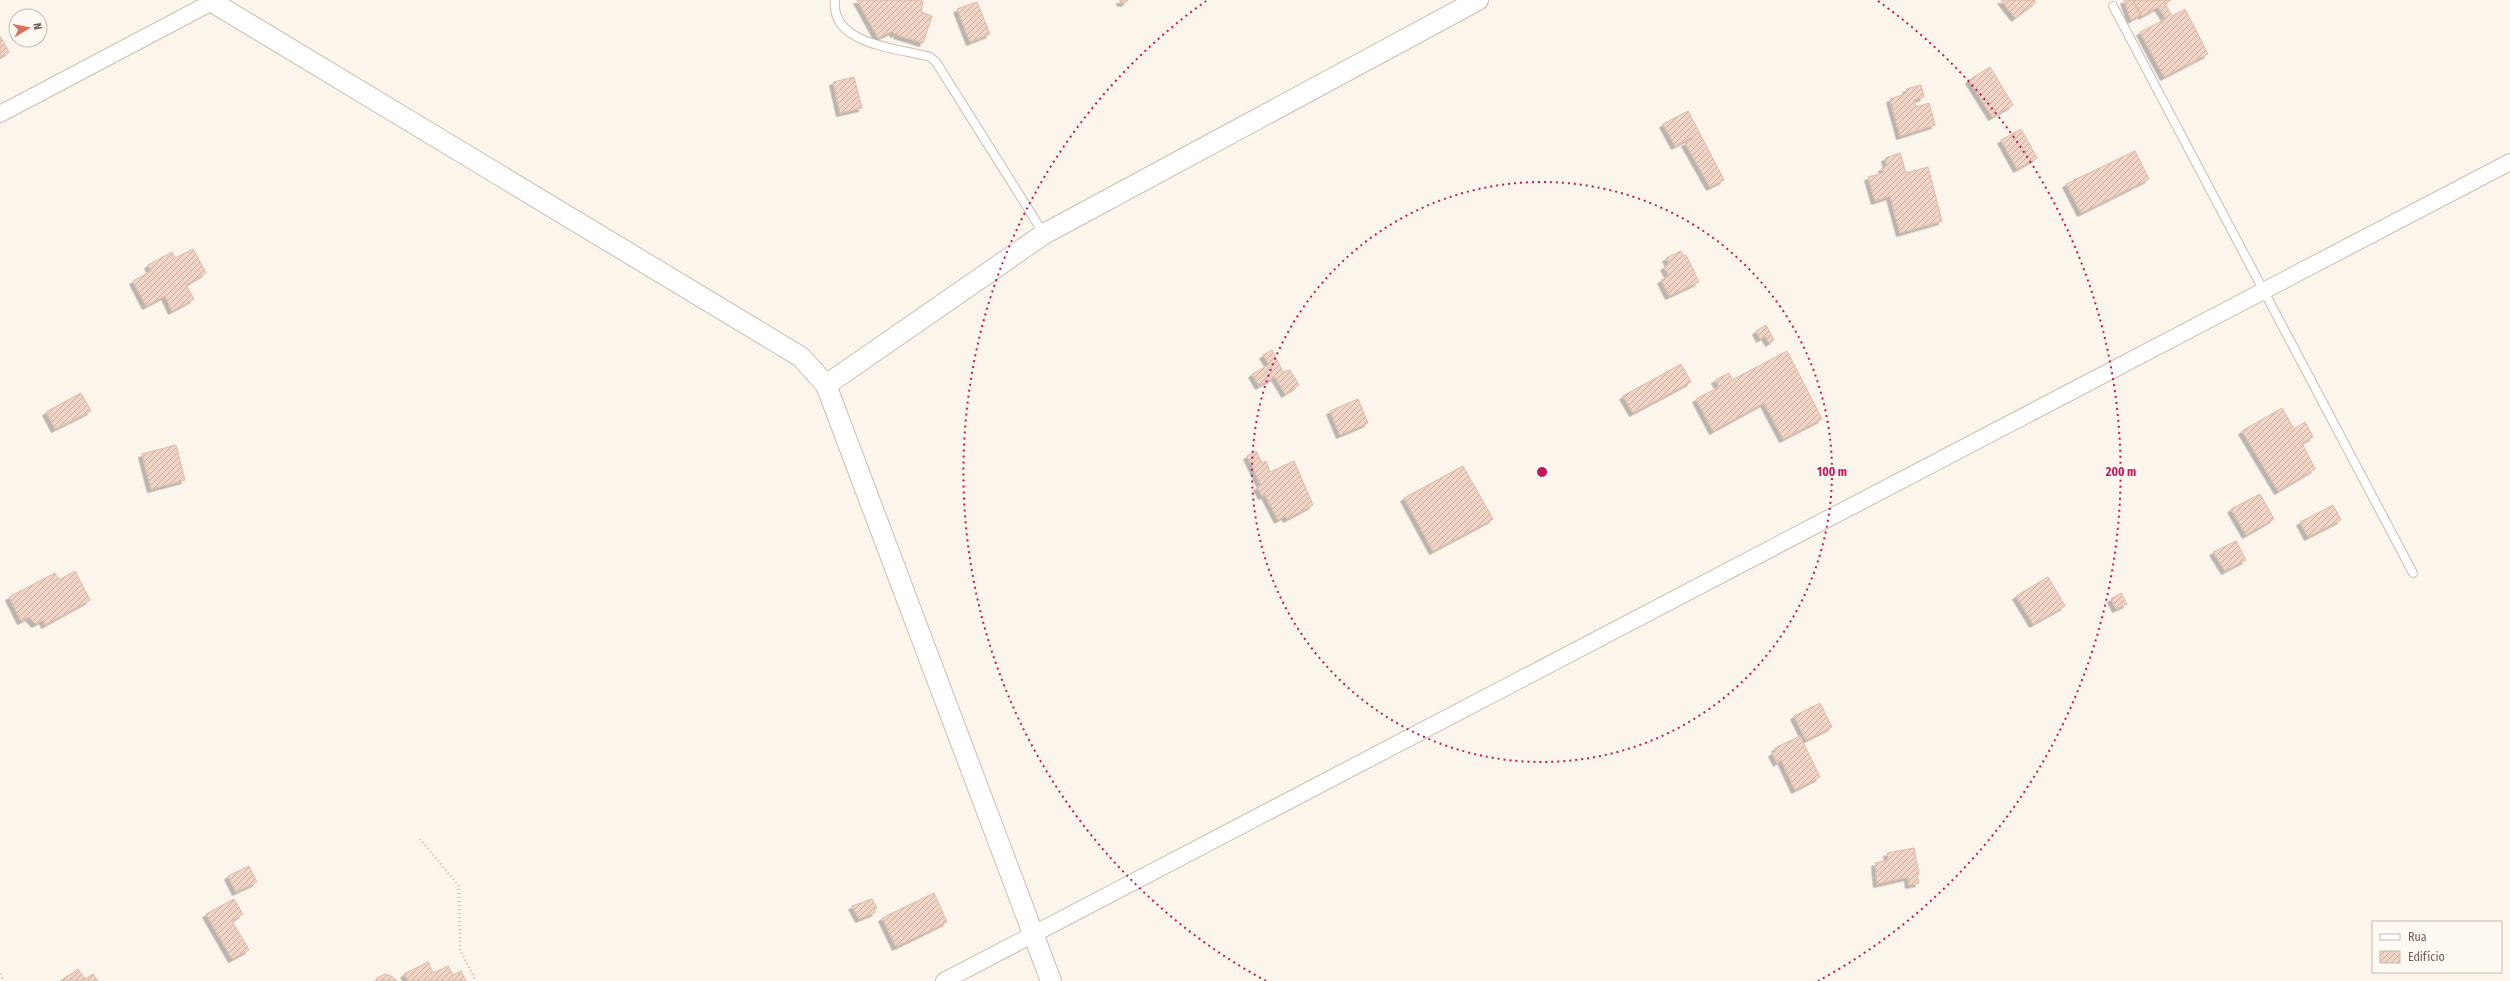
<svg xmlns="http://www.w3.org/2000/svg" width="2510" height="981" viewBox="0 0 2510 981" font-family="'Fira Sans Condensed',sans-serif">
<defs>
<pattern id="building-hatch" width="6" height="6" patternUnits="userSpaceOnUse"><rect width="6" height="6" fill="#f0d4c5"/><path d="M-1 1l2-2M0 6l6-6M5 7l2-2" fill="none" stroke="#c7afa2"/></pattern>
<filter id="shadow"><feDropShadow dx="-3.5" dy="3.5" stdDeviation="0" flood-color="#0004"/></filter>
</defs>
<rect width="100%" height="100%" fill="#fcf5ec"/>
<path fill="url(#building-hatch)" stroke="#e2baa6" filter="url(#shadow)" d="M857 0H921L923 2 921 12 932 16 923 43 897 35 898 32 894 34 893 31 878 38Z
M1120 0H1128L1125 3 1120 2Z
M2001 0H2034L2036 2 2015 18Z
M2124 0H2133L2140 15 2131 20Z
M2133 0H2171L2165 4 2172 16 2185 9 2208 54 2164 77 2140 32 2166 19 2158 7 2142 16Z
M977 2 990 34 970 42 957 9Z
M0 36 9 52 0 57Z
M1990 67 2013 105 1992 117 1969 80Z
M854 77 862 108 840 113 833 82Z
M1921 85 1924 97 1914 100 1916 107 1929 103 1935 125 1900 136 1890 99 1907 93 1906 89Z
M1688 111 1724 180 1710 187 1685 143 1693 139 1692 137 1675 146 1663 124Z
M2021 129 2037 158 2017 169 2001 140Z
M2135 151 2149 179 2081 213 2066 184Z
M1900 153 1906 173 1928 167 1942 221 1900 233 1890 196 1875 201 1868 177 1883 173 1882 168 1887 166 1885 158Z
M193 249 206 273 186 285 194 299 172 311 165 296 146 306 133 281 151 271 148 265 172 252 175 258Z
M1681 251 1684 256 1686 255 1699 282 1669 296 1661 280 1669 276 1664 267 1669 264 1666 258Z
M1766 325 1774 340 1769 343 1765 336 1760 339 1756 331Z
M1272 350 1283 372 1290 370 1299 385 1285 394 1275 377 1259 386 1252 374 1269 365 1263 355Z
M1787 351 1822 419 1783 439 1764 403 1713 431 1696 399 1719 387 1715 380 1729 373 1732 380Z
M1681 364 1691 382 1633 413 1623 396Z
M81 393 91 411 55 429 46 412Z
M1358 399 1368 423 1340 435 1330 411Z
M2282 408 2294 429 2305 422 2313 437 2302 443 2315 469 2278 491 2242 431Z
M176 445 185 480 151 489 142 454Z
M1256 451 1262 463 1266 461 1270 472 1294 461 1313 505 1287 519 1285 516 1278 520 1265 495 1262 496 1257 487 1261 485 1247 456Z
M1463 466 1493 519 1433 551 1404 498Z
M2260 494 2274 519 2246 535 2231 509Z
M2333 505 2341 520 2308 537 2300 522Z
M2236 541 2246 560 2225 571 2213 552Z
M75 571 90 600 45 625 43 620 35 624 29 617 21 621 9 597 55 573 59 580Z
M2048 577 2065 606 2033 624 2016 596Z
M2121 593 2127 604 2116 609 2111 599Z
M1820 703 1832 727 1806 740 1794 716Z
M1800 736 1820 777 1795 790 1781 760 1777 763 1772 753 1776 751 1775 748Z
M1914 848 1919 874 1917 875 1919 883 1909 885 1908 877 1877 884 1875 863 1888 860 1887 853Z
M249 866 257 882 236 892 228 876Z
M934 893 947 922 896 947 882 918Z
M234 899 243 914 232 921 249 950 232 959 206 914Z
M872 899 877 908 874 909 876 912 859 919 852 906Z
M428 962 433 973 448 966 453 975 461 971 466 981H408L404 974Z
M78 969 85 979 93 974 98 981H60Z
M385 974 391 976 397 981H376L377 978Z"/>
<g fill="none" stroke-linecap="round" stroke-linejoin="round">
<defs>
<path id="service" d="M835 0C830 45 898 48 930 57L936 62 1044 234
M2113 6 2413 573"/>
<path id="minor" d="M0 114 212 2
M944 981 2510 162"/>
<path id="tertiary" d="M209 0 801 357 826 385 1051 981
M826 385 1044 234 1478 0"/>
</defs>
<use href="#service" stroke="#cebdb1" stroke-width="10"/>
<use href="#minor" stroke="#cebdb1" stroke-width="18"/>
<use href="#tertiary" stroke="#cebdb1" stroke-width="22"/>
<path stroke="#d5b7a7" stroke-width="2.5" stroke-dasharray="1 3" stroke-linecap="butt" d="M420 839 459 886 460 950 476 981
M0 974 4 981"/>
<use href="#service" stroke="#fff" stroke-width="8"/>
<use href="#minor" stroke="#fff" stroke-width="16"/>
<use href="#tertiary" stroke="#fff" stroke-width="20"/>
</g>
<g fill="none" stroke="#c2185b" stroke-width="2" stroke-dasharray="2 4">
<circle cx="1542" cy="472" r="290"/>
<path d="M1266 981A579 579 0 0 1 1206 1M1878 1A579 579 0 0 1 1818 981"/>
</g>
<circle cx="1542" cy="472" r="6" fill="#c2185b" stroke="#fef9f3" stroke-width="2"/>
<g font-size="12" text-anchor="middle" font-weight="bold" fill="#c2185b" stroke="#fef9f3" stroke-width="4" stroke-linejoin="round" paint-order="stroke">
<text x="1832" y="476">100 m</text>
<text x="2121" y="476">200 m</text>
</g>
<rect x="2372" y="921" width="130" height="52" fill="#fef9f3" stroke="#c8bab1"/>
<rect x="2380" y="934" width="20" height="6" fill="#ffffff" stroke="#c8bab1"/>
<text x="2408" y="941" font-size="12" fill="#775b4f">Rua</text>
<rect x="2380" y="951" width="20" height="12" fill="url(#building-hatch)" stroke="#c8bab1"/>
<text x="2408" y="961" font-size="12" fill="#775b4f">Edifício</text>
<g transform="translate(28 28) rotate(80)"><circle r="19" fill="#fef9f3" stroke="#c8bab1"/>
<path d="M0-3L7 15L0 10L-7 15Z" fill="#de7059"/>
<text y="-6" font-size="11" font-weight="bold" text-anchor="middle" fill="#775b4f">N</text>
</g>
</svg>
